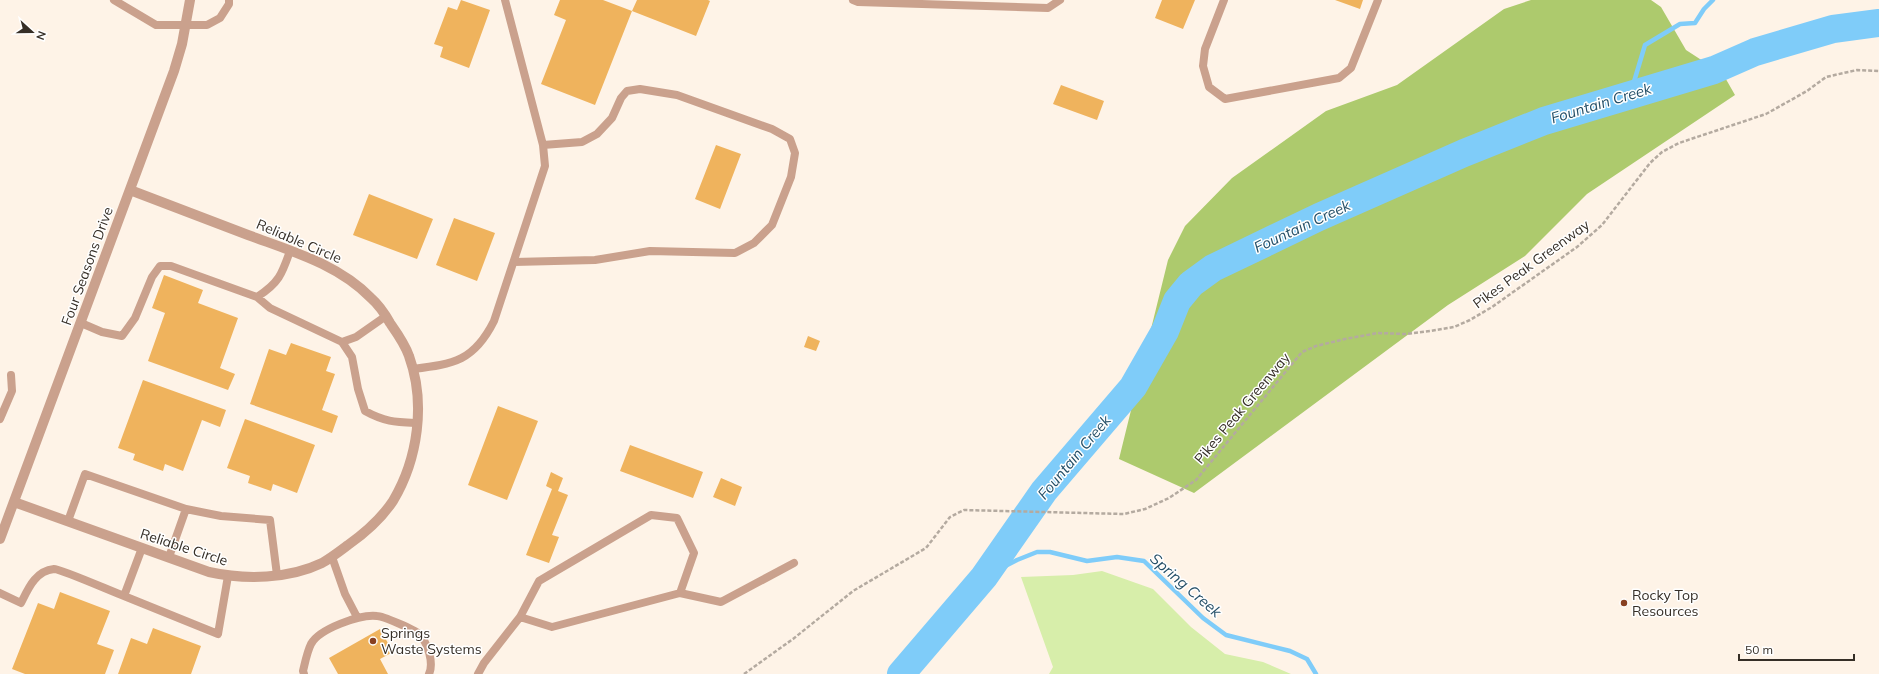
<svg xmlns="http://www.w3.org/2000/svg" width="1879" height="674" viewBox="0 0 1879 674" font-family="Mulish,sans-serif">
<rect width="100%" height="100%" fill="#fef3e7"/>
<path fill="#d7eeaa" d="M1102 571 1153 589 1191 627 1225 654 1263 662 1291 674H1049L1053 667 1021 577 1073 575Z"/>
<path fill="#adca6d" d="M1531 0H1651L1661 7 1686 50 1723 74 1735 95 1587 194 1525 256 1448 305 1194 493 1119 459 1168 260 1185 226 1232 178 1326 111 1397 85 1504 9Z"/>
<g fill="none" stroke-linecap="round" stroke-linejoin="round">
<path stroke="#7fccf9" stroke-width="4.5" d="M1630 95 1645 45 1680 24 1695 23 1704 9 1713 0
M984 577 1017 560 1037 552H1050L1087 561 1117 557 1144 561 1203 618 1226 635 1290 651 1307 659 1316 674"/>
<path stroke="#7fccf9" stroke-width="28" d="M901 674 984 577 1044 491 1133 387 1165 331 1177 301 1191 284 1213 268 1319 217 1464 153 1544 121 1714 70 1755 52 1833 29 1879 23"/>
</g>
<path fill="#efb35d" d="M461 0 490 10 469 68 440 57 443 47 434 44 448 7 457 10Z
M560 0H603L632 11 595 105 541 84 566 20 554 15Z
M637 0H708L710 1 696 36 632 11Z
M1162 0H1195L1183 29 1155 18Z
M1335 0H1363L1360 9Z
M1061 85 1104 101 1097 120 1053 104Z
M716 145 741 154 720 209 695 199Z
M369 194 433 219 417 259 353 235Z
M454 218 495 233 477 281 436 265Z
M164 275 203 290 198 303 238 318 220 368 235 374 228 390 148 361 165 313 152 308Z
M808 336 820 341 816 351 804 347Z
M291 343 331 357 326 371 335 374 322 410 338 416 332 433 250 404 269 349 286 355Z
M143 380 226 410 220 427 202 420 183 471 165 464 163 471 133 460 135 454 118 448Z
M498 406 538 421 507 500 468 485Z
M245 419 315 445 297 493 273 484 271 491 248 483 250 476 227 468Z
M630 445 703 472 693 498 620 471Z
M551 472 563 478 558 491 568 495 552 535 559 537 549 563 526 555 552 489 546 486Z
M721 478 742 487 735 506 713 497Z
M60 592 110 611 97 644 114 650 105 674H25L12 669 38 603 54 609Z
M153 628 201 646 191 674H118L131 638 147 644Z
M380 629 393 652 380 659 388 674H338L329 658Z"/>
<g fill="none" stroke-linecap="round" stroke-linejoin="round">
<path stroke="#b4aaa0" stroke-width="2.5" stroke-dasharray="4 2" stroke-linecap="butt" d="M744 674 793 639 853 591 926 548 950 517 964 510 1124 514 1145 509 1169 498 1196 480 1302 352 1316 346 1345 339 1378 333 1405 334 1430 331 1454 327 1470 320 1492 307 1577 247 1602 225 1650 163 1662 152 1679 143 1766 114 1807 91 1826 77 1857 70 1879 71"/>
<path stroke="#caa18d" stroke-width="8" d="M114 0 156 25H207L220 18 229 4V0
M853 0 858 2 1048 8 1060 0
M1224 0 1205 49 1203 66 1209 87 1225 99 1339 78 1351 68 1378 0
M514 262 595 260 650 251 735 253 754 243 772 225 791 177 795 153 790 139 772 129 677 95 640 89 627 91 621 98 612 118 597 134 582 142 543 145
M257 297 270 308 342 342 356 337 386 316
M81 323 102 332 122 336 135 318 152 277 160 266H171L257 297C279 283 282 274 290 251
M342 342 352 357 358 389 365 411C385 422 395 422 418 423
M413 369C454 364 474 361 494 321L545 166 543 145 505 0
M0 419 12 391 11 375
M186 509 221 516 270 520 277 575
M68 521 85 474 186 509 169 557
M332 557 345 594 357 617
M0 593 21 603C28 589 35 571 54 569 61 569 113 592 124 596L142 548
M680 593 721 602 794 563
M124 596 218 634 228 576
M304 674 303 671C305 663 307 652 311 644 319 629 360 614 377 616 383 616 415 630 419 634 428 643 434 663 429 674
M478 674 484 663 520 617 539 581 651 515 677 518 694 553 680 593 552 627 520 617"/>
<path stroke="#caa18d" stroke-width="10" d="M14 502 209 572C245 580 289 579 322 563 331 558 340 551 348 545 365 533 381 519 393 501 418 459 426 403 409 356 405 344 397 333 390 323 385 314 379 305 371 298 338 264 291 251 248 235 209 220 169 205 130 190
M0 539 174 71 182 44 190 0"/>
</g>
<g fill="#884021" stroke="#fff" stroke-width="1.5">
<circle cx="1624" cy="603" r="4"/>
<circle cx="373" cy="641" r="4"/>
</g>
<g text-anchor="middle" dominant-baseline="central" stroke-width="3" stroke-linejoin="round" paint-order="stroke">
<g font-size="14" fill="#352e26" stroke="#fff">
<text transform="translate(299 241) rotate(23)">Reliable Circle</text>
<text transform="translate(1531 264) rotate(-36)">Pikes Peak Greenway</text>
<text transform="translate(87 266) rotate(-70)">Four Seasons Drive</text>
<text transform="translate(1242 408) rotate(-50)">Pikes Peak Greenway</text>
<text transform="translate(184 547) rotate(18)">Reliable Circle</text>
</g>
<g font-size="14" fill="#352e26" stroke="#fff" text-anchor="start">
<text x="1632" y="595">Rocky Top<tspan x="1632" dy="16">Resources</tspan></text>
<text x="381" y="633">Springs<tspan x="381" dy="16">Waste Systems</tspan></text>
</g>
<g font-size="15" font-style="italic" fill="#254f67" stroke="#fff">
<text transform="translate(1601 103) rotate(-17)">Fountain Creek</text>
<text transform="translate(1302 226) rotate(-25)">Fountain Creek</text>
<text transform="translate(1074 457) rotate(-50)">Fountain Creek</text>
<text transform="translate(1186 585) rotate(41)">Spring Creek</text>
</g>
</g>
<g transform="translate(32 32) rotate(111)" stroke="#ffffff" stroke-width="3" paint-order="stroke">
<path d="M0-3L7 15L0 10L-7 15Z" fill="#352e26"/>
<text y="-6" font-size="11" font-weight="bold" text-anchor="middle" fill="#352e26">N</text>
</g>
<path d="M1739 654v6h115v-6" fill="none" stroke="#352e26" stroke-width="2"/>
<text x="1745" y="654" font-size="12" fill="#352e26" stroke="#ffffff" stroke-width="3" paint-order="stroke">50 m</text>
</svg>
